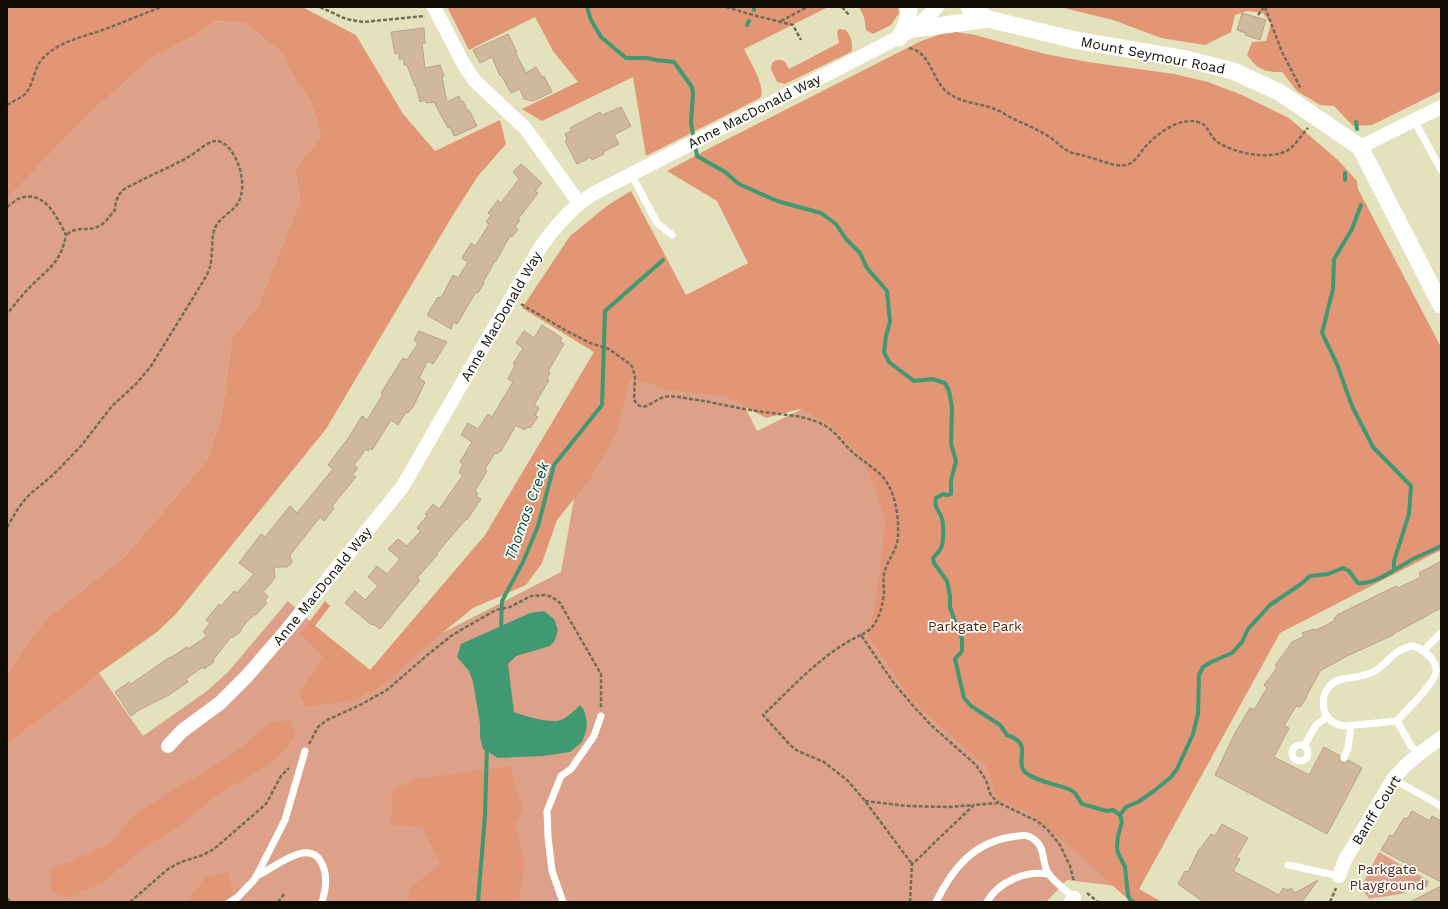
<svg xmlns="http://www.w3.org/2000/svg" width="1448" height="909" viewBox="0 0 1448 909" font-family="'Work Sans',sans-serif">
<rect width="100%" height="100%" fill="#e4e1bd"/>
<path fill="#dca188" d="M217 21 245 23 282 53 295 80 310 101 321 136 295 168 300 201 258 306 232 337 222 413 207 460 126 555 46 619 21 651 7 676V197L16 190 87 116 152 58 192 37Z
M1181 225 1268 608 1139 889 1067 880 1046 902H7V744L79 691 99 673 143 736 207 691 228 672 288 601 315 626 370 670 561 572 593 392 706 329 757 431Z
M1379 852 1429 881 1427 887 1400 894 1369 899 1361 887Z"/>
<path fill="#e39675" d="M7 7H302L356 35 403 114 435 151 500 120 506 144 478 176 453 215 326 429 176 614 157 632 99 673 79 691 7 744V676L21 651 46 619 126 555 207 460 222 413 232 337 258 306 300 201 295 168 321 136 310 101 295 80 282 53 245 23 217 21 192 37 152 58 87 116 16 190 7 197Z
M447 7H828L744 49C749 60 767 87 760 98L646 156 633 77 542 121 522 109 578 82 553 51 535 17 469 50Z
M859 7H898L899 13 891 25 873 34 866 30 864 17Z
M1060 7H1441V91L1372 125 1353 126 1334 106 1320 105 1297 91 1282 72C1264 72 1258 70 1247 55L1252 42 1266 41 1271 24 1263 13 1247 11 1235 15 1231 32 1205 45 1161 38 1113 20Z
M839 29 846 30C851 37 854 44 851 52L785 84 777 82 771 69 772 63 776 60H782L785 62 789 69 839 43 837 32Z
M950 31 975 35 1045 54 1088 62 1174 74 1208 82 1242 95 1289 118 1339 161 1357 181 1358 189 1441 347V550L1280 633 1139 889 1162 902H1131L1069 846 1024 810 999 801 986 766 913 702 869 637 876 599 886 519 864 461 831 425 800 409 766 418 725 396 670 390 630 378 616 434 590 479 557 520 542 563 526 585 473 608 424 648 382 686 354 700 307 707 299 694 323 656 300 634 325 601 330 606 315 626 370 670 485 535 594 352 522 308 570 236 608 205 631 191 686 295 748 263 717 201 667 171 710 148 921 41Z
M290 720 296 735 276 760 220 793 182 824 142 849 103 883 66 897 51 892 50 868 72 861 112 842 133 816 164 795 208 770 244 746 269 723Z
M510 766 523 809 515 825 524 863 519 902H409V889L440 864 422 827 391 825 393 790 416 779Z
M228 872 234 902H187L205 878Z"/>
<path fill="#409973" d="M544 611 554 619 558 630 555 640 550 646 516 656 508 664 514 712C526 716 552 725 563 719 569 716 575 710 580 705L584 710 587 722 586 731 582 742 570 752 543 756 498 758 483 749 480 737V723L473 682 469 671 457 657 461 644 530 613Z"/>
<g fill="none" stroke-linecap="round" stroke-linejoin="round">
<path stroke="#409973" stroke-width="4" d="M587 7 591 20 601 37 626 58H647L656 60 674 62 692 87 693 93 691 123 697 156 725 172 739 184 777 201 821 213 836 224 846 239 860 253 867 268 887 291 890 322 886 336 884 352 889 362 914 381 932 379 945 383 949 391 952 407 951 444 956 461 951 481V494L947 495 943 494 936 498C934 507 938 509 941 516 944 522 944 542 941 548 939 552 936 555 933 558L934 563 947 581 950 596V607L958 630 962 639V651L955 659 964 698 971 706 1000 725 1007 735C1034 744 1015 759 1024 771 1031 780 1060 785 1071 790L1075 793 1082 804 1107 811 1113 810 1120 815 1122 822 1118 836 1117 847 1118 853 1125 867 1128 895 1130 900 1134 902
M754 10V7
M747 25 749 21
M1356 122 1357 129
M1345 180V173
M1361 205 1352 229 1334 259 1333 289 1322 333 1337 364 1352 406 1373 447 1411 486 1409 514 1394 561V569
M501 630 502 601 523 562 538 526 554 465 602 405 605 311 663 260
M1120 815 1126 807 1138 802 1154 791 1171 777 1177 769 1193 734 1198 714 1199 675 1203 667 1211 662 1232 653 1242 642 1248 629 1270 605 1301 584 1310 576 1328 574 1343 568 1349 571 1358 583C1376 585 1399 566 1415 558 1424 554 1433 550 1441 546
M478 902 485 815 487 746"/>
</g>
<path fill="#cfb89b" stroke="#b8a285" d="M1242 13 1266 20 1260 40 1245 35 1246 33 1237 30Z
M424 28 425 43H422L425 68 440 65 444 76 442 77 447 102 459 96 462 102 463 101 468 111 469 110 477 126 457 135 454 136 450 127 448 128 434 102 426 103 425 100 420 102 416 86H415L407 65H404V59H399V53L395 54 391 32Z
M508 34 517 52H515L526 73 536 67 542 77 544 76 552 92 533 101 524 99 520 89 511 93 501 75 500 76 492 57 480 63 473 50Z
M621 107 631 126 614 135 619 144 603 152 604 154 592 160 591 157 577 164 565 141 567 139 565 134 571 131 570 128 600 112 602 115Z
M521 164 542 183 535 191 538 193 518 219 520 220 515 227 518 229 512 237 510 236 496 261H495L483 282 484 283 478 293 476 292 457 324 453 322 451 329 427 315 438 297 441 298 453 275 458 278 468 262 462 258 471 243 475 246 478 242 489 224 486 222 491 215 488 213 498 200 501 203 519 179 513 172Z
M542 325 562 338 560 341 564 344 548 371 550 372 547 379 549 380 534 405 539 408 535 415 538 417 530 428 528 427 524 430 516 425 501 451H499L497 454 495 453 485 469 487 471 475 491 478 493 476 496 481 499 467 520 466 519 437 553 438 554 417 578 420 580 380 629 373 624 372 625 345 603 355 591 365 600 378 586 368 577 377 566 387 574 400 559 388 549 398 539 407 546 421 531 417 528 427 516 425 514 433 504 439 509 463 475 459 473 463 464 460 462 472 442 461 435 468 423 478 429 488 414 492 417 513 382 508 379 515 365 513 364 523 348 516 343 524 331 534 338Z
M419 331 447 342 433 364 428 361 419 378 425 382 413 407 408 413 406 412 398 425 391 420 372 450 370 448 368 451 366 449 354 465 358 468 352 475 356 477 332 506 334 508 324 521 320 517 290 555 292 563 287 567H274L275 578 263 592 268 596 265 601 267 603 256 615 255 614 244 625 239 633 232 638 231 637 213 660 214 662 204 669 203 667 186 679 188 682 169 695 139 710 131 716 115 692 129 682 131 684 170 657V658L187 647 188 649 207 636 203 632 210 623 206 620 219 604 221 606 234 591 237 593 254 574 239 563 261 534 265 537 290 506 297 513 333 469 328 465 349 437 360 419 362 416 367 420 383 394 381 393 403 358 407 360 418 343 414 340Z
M1441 561V608L1393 634V635L1347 656 1320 671 1306 697H1307L1300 707 1296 706 1284 726 1289 728 1274 757 1309 775 1324 747 1340 756 1339 759 1342 762 1345 763 1348 760 1362 768 1327 834 1215 775 1236 731 1250 708 1254 710 1267 688 1264 685 1277 668 1275 665 1286 651 1292 642 1304 636 1302 633 1314 629 1315 630 1325 626 1335 620 1334 618 1337 616V615L1396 586 1398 588 1421 577 1419 573Z
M1412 811 1430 821 1432 816 1441 821V882L1381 850 1390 835 1393 836 1404 818 1407 819Z
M1222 824 1248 838 1236 858 1240 859 1233 871 1279 895 1283 888 1288 890 1291 888 1295 893 1318 880 1302 902H1204L1178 884 1185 871 1188 872 1199 849H1200L1211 834 1215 836Z
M1441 886V902H1410Z"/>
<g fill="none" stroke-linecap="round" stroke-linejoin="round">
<path stroke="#716e58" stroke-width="2.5" stroke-dasharray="4 2" stroke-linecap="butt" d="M320 7 346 19 363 22 425 16
M726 7 753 15 793 25 801 40
M842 7 849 15
M1265 7 1282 52 1301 89
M1258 15 1264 7
M781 21 807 7
M909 48C931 52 932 80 947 92 960 103 979 103 995 109 1002 112 1009 117 1016 120 1029 126 1039 130 1051 138 1057 142 1062 148 1068 151 1073 154 1080 154 1085 156 1093 158 1100 161 1108 163 1114 165 1123 167 1129 164 1136 161 1140 153 1145 147 1157 134 1178 117 1198 122 1208 124 1209 135 1216 141 1232 153 1270 161 1288 150 1296 145 1301 135 1308 128
M7 105C12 102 18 99 23 96 34 87 33 68 43 58 61 39 90 36 113 26 129 20 145 13 162 7
M7 207C11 204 16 200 20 198 45 190 57 217 66 235 61 262 49 268 32 285 23 294 15 304 7 314
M521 304 565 330 590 343 609 349 630 364 633 368 635 377 634 399C641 416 655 399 664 397 673 395 682 398 691 399 713 402 735 408 757 411 779 415 803 414 824 425 838 433 845 447 857 456 866 463 875 469 883 477 896 493 899 518 898 537 897 551 887 560 884 574 883 580 884 586 884 592 883 603 880 617 873 626 870 630 865 633 861 635L893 682 915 708 932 726 976 765 986 780 991 796 999 803
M7 527 19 507 29 495 54 474 81 446 112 406 136 384 151 366 204 280C206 276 209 271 210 267 213 256 211 236 215 228 220 216 234 212 239 201 247 184 239 157 226 145 223 143 219 140 215 141 207 142 197 152 190 156 173 166 155 173 138 182 133 185 126 187 122 191 117 196 115 204 115 210 110 215 106 223 99 226 86 233 80 224 66 235
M861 635C822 653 793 687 763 715L790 745 798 751 824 762 848 781 865 801 912 864
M309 744 318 727 327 720 360 705 387 690 425 657 451 636 466 627 496 610 510 607 531 596 546 595 552 597 560 603 601 674V708
M865 801 908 806 950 807 974 805
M1087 893 1098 902
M7 898 10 902
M130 902 168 869 181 862 203 855 214 849 266 804 281 776 289 768
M278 902 284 894
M910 902 912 864 919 858 934 843 974 805 999 803 1037 821 1048 830 1060 845 1070 866 1074 882
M1330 902 1336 888"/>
<path stroke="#fff" stroke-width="7" d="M1414 120 1441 170
M631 174 657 223 672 235
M1412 646C1419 647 1423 650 1428 655 1433 659 1437 666 1436 672 1433 686 1407 709 1397 721L1344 726C1335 725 1329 721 1325 713 1320 698 1326 683 1342 679 1354 677 1364 677 1375 671 1391 661 1391 651 1412 646Z
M1424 650 1441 633
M1397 721 1411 746 1419 754
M1292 753a8 8 0 1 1 16 0a8 8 0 1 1-16 0Z
M1304 746 1316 725 1327 717
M1344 758 1348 748 1351 726
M1393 779 1441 806
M1288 865 1339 876
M256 876C272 870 308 837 321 862 328 874 326 889 322 902
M230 902 238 897 255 879 285 820 305 751
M563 902 552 871 548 837 547 811 561 776 571 769 594 736 601 716
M936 902C952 869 973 843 1011 837 1020 836 1027 833 1035 840 1046 849 1041 861 1048 873 1054 882 1066 890 1074 898
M987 902C998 882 1026 870 1048 874"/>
<path stroke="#fff" stroke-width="14" d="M434 7 464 65 475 81 526 129 579 203
M1360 147 1441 107
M168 746 182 731 220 703 247 676 286 631 403 486 541 246C552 231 564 216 579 204 589 195 602 189 614 183L915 29 937 7
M1339 876 1345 860 1393 779 1405 766 1419 754 1441 738
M1071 902 1074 898"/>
<path stroke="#fff" stroke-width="17" d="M969 7 988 19 1075 40 1186 59 1233 71 1279 92 1360 147 1441 305
M915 29 988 19
M899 38C906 27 909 20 909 7"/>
</g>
<g text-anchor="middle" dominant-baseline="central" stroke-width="3.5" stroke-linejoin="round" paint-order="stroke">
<g font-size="14" fill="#0f0d03" stroke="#fff">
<text transform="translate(1153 55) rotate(11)">Mount Seymour Road</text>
<text transform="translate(754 111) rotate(-27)">Anne MacDonald Way</text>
<text transform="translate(501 316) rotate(-60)">Anne MacDonald Way</text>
<text transform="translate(322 586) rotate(-51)">Anne MacDonald Way</text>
<text transform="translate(1376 810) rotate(-58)">Banff Court</text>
</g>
<g font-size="14" fill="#56260e" stroke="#fff">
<text x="975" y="626">Parkgate Park</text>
<text x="1387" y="869">Parkgate<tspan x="1387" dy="16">Playground</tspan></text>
</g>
<g font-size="15" font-style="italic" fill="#004a31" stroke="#fff">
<text transform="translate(527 511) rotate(-70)">Thomas Creek</text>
</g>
</g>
<rect width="1448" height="909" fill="none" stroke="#0f0d03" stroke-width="16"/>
</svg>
